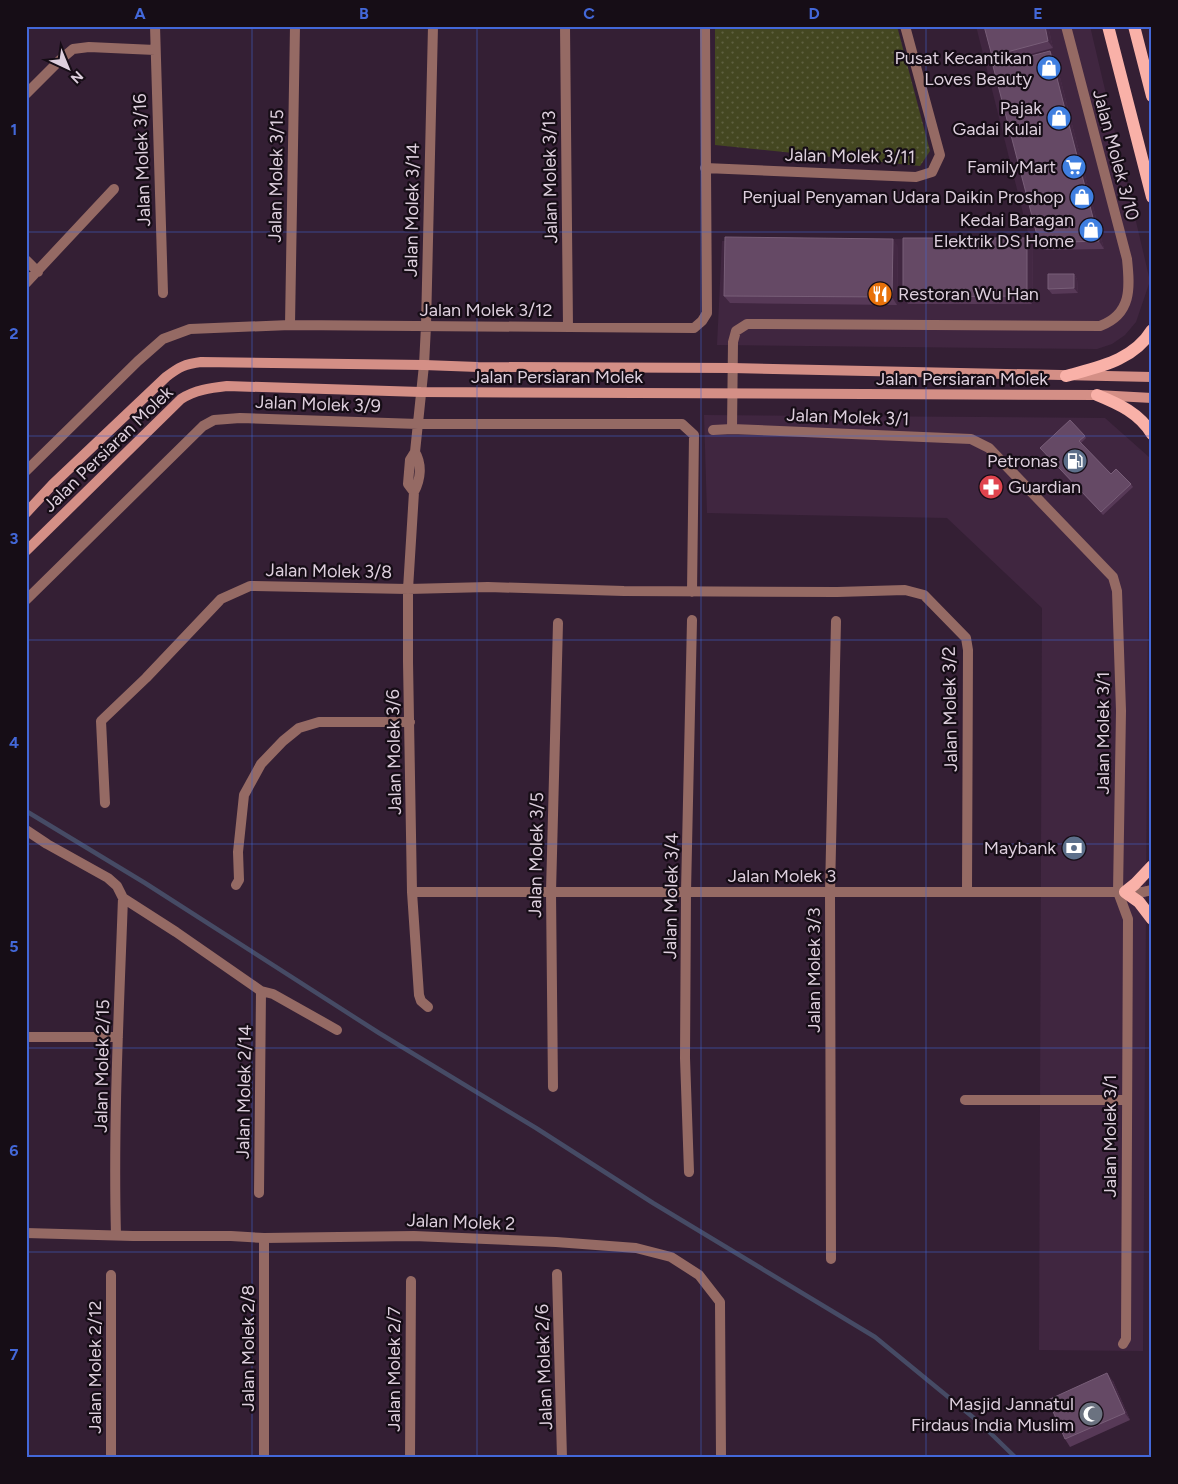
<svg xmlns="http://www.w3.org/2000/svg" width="1178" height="1484" viewBox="0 0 1178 1484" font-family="Figtree,sans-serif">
<defs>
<pattern id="park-dots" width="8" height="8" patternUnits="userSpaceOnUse" patternTransform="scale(1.25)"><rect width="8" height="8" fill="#444721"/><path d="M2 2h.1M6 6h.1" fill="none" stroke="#5f6041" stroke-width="1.8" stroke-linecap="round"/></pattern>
</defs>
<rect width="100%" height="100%" fill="#341f34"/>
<path fill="#402640" d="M976 26H1090L1150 281 1136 322 1125 335 1112 344 1097 349 717 345 722 241 1029 237Z
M704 415 1105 418 1149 457 1143 1351 1039 1350 1042 608 947 518 707 513Z"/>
<path fill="url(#park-dots)" d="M715 26H897L930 151 920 166 715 145Z"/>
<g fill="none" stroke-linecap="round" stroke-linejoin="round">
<path stroke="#464b65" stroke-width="4.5" d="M26 811 145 883 379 1033 536 1128 653 1203 875 1337 980 1423 1016 1458"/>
<path stroke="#956a64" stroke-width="10" d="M155 26 163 293
M565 26 568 327
M26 94 60 60 73 49 89 47 155 50
M705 168 916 177 932 172 940 155 905 26
M26 260 38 272
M26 283 114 189
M290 325 295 26
M732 429 733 342 736 331 747 324 1100 326C1132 314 1130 288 1127 259L1066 26
M713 430 732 429 971 439 989 448 1113 577 1117 591 1121 711 1118 892 1128 919 1126 1339 1123 1344
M415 452C422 464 421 479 414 492L408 589V662L412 892 419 995 421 1001 428 1007
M26 471 138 361 163 339 190 329 290 325 694 328 702 321 707 313 705 26
M414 492 408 484 410 460 415 452 424 365 426 326 433 26
M26 600 203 426 214 420 240 418 418 424H682L694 435 692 592
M105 803 101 721 146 678 221 599 250 586 408 589 488 587 624 591 837 592 905 590 924 595 966 638 968 650 967 892
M26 830 47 844 108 878 117 886 123 898 176 932 261 991 273 994 337 1030
M236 885 239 880 238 852 244 795 261 764 283 741 299 728 319 722H410
M412 892H1143L1152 890
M26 1037H118
M553 1087 551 892 558 623
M965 1100H1126
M689 1172 685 1058 686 892 692 620
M259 1193 261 991
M116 1235C113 1123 119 1010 123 898
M264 1238V1458
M831 1259 830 892 836 621
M557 1274 562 1458
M111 1275V1458
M410 1458 411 1281"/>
<path stroke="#956a64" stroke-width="10" d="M26 1233 133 1236H231L264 1238 414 1236 556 1242 636 1248 671 1257 699 1275 720 1302 721 1458"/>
<path stroke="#d48f86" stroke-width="10" d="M26 513 53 484 166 377C179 367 185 364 201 362L424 365 478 367 732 368 1152 377
M26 551 181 399C195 390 210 388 227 386L421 392 1097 395 1152 398"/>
<path stroke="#f9b1a8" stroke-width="12" d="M1108 26 1152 197
M1134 26 1152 96
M1066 376C1098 367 1133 361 1152 330
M1097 395C1119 404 1139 413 1152 434
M1152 866 1135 884 1125 892 1139 902 1152 919"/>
</g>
<path fill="#573957" d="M1048 26 1053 48 997 63 992 56Z
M1050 51 1055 58 1104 249 1044 250 1039 243Z
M1027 238 1033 245 1032 304H908L903 297Z
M898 246 897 305 730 303 724 296Z
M1074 274 1077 279 1078 293 1052 294 1048 289Z
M1085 436 1086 438 1081 443 1111 474 1131 484 1133 487 1103 515 1040 448Z
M1113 1381 1130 1420 1070 1447 1065 1439Z"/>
<path fill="#432843" d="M1045 26H1048L1053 48 1048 41Z
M1050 51 1055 58 1104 249 1099 241Z
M1027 238 1033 245 1032 304 1027 296Z
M893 239 898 246 897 305 892 297Z
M1074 274 1077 279 1078 293 1074 288Z
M1107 1373 1113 1381 1130 1420 1125 1413Z"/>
<path fill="#654965" stroke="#785e78" d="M984 26H1045L1048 41 992 56Z
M1050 51 1099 241 1039 243 993 66Z
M725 237 893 239 892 297 724 296Z
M903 238H1027V296L903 297Z
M1048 274H1074V288L1048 289Z
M1070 420 1085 436 1079 441 1111 474 1116 469 1131 484 1101 512 1040 448Z
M1107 1373 1125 1413 1065 1439 1048 1400Z"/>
<path fill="none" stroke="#4368d9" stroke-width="1" stroke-opacity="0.55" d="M252 26V1458M477 26V1458M701 26V1458M926 26V1458M26 232H1152M26 436H1152M26 640H1152M26 844H1152M26 1048H1152M26 1252H1152"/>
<defs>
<symbol id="shop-disc" viewBox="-11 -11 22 22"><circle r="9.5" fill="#3f7fe0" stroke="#160d16"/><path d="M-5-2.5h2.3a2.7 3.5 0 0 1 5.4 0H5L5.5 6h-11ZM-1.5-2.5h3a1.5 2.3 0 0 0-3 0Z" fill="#fff"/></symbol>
<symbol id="supermarket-disc" viewBox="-11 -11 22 22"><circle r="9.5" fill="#3f7fe0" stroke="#160d16"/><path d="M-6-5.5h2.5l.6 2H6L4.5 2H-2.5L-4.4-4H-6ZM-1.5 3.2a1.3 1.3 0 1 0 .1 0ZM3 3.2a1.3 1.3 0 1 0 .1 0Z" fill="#fff"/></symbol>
<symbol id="restaurant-disc" viewBox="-11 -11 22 22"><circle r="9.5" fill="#e8710a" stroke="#160d16"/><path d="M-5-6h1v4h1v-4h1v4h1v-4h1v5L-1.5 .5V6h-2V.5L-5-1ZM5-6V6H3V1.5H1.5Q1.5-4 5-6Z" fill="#fff"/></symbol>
<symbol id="fuel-disc" viewBox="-11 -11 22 22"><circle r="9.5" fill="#5c6f8a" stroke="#160d16"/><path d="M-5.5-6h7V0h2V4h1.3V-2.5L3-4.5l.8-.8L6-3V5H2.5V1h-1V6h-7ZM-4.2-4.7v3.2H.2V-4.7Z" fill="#fff"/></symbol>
<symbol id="pharmacy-disc" viewBox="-11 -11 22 22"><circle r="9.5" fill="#e0444e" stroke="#160d16"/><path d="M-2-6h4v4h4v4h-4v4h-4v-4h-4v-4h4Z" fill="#fff"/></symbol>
<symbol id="bank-disc" viewBox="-11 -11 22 22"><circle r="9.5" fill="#5c6f8a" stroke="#160d16"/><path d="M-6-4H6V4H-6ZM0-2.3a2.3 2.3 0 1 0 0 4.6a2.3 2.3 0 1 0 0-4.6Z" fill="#fff"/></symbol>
<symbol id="mosque-disc" viewBox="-11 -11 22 22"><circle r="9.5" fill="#6b7280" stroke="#160d16"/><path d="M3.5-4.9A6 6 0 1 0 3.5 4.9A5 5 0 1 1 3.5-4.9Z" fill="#fff"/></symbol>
</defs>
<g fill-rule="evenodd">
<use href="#shop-disc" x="1035" y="54" width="28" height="28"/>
<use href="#shop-disc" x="1045" y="104" width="28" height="28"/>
<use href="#supermarket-disc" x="1060" y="153" width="28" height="28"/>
<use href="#shop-disc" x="1068" y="183" width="28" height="28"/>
<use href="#shop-disc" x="1077" y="216" width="28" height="28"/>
<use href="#restaurant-disc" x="866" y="280" width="28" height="28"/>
<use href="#fuel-disc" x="1061" y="447" width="28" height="28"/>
<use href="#pharmacy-disc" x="977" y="473" width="28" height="28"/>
<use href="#bank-disc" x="1060" y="834" width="28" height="28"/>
<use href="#mosque-disc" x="1077" y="1400" width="28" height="28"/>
</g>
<g text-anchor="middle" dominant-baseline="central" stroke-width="4.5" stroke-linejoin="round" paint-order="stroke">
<g font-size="18" fill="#ddcfdd" stroke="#160d16" text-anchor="end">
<text x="1032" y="58">Pusat Kecantikan<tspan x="1032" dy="21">Loves Beauty</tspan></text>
<text x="1042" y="108">Pajak<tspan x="1042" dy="21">Gadai Kulai</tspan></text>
<text x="1056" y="167">FamilyMart</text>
<text x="1064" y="197">Penjual Penyaman Udara Daikin Proshop</text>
<text x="1074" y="220">Kedai Baragan<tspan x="1074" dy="21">Elektrik DS Home</tspan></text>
<text x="898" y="294" text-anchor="start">Restoran Wu Han</text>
<text x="1058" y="461">Petronas</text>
<text x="1008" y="487" text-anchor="start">Guardian</text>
<text x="1056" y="848">Maybank</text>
<text x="1074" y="1404">Masjid Jannatul<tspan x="1074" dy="21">Firdaus India Muslim</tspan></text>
</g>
<g font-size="18" fill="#ddcfdd" stroke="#160d16">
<text transform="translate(1116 155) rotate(75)">Jalan Molek 3/10</text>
<text transform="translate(850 156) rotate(1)">Jalan Molek 3/11</text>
<text transform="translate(142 160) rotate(-92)">Jalan Molek 3/16</text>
<text transform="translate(276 176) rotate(-89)">Jalan Molek 3/15</text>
<text transform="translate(550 177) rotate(-91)">Jalan Molek 3/13</text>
<text transform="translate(412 210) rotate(-89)">Jalan Molek 3/14</text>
<text x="486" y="310">Jalan Molek 3/12</text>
<text x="557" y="377">Jalan Persiaran Molek</text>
<text x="962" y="379">Jalan Persiaran Molek</text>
<text transform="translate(318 404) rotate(2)">Jalan Molek 3/9</text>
<text transform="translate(848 417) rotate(2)">Jalan Molek 3/1</text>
<text transform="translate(108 449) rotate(-44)">Jalan Persiaran Molek</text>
<text transform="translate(329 571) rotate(1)">Jalan Molek 3/8</text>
<text transform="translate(950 709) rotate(-91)">Jalan Molek 3/2</text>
<text transform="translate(1103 733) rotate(-90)">Jalan Molek 3/1</text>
<text transform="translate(394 752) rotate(-91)">Jalan Molek 3/6</text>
<text transform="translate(536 855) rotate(-89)">Jalan Molek 3/5</text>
<text x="782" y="876">Jalan Molek 3</text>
<text transform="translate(671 896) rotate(-89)">Jalan Molek 3/4</text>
<text transform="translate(814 970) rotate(-90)">Jalan Molek 3/3</text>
<text transform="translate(102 1066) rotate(-89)">Jalan Molek 2/15</text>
<text transform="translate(244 1092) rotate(-89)">Jalan Molek 2/14</text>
<text transform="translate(1110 1136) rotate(-90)">Jalan Molek 3/1</text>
<text transform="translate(461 1222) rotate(2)">Jalan Molek 2</text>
<text transform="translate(248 1348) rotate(-90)">Jalan Molek 2/8</text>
<text transform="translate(95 1367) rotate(-90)">Jalan Molek 2/12</text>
<text transform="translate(544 1367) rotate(-92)">Jalan Molek 2/6</text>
<text transform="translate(394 1369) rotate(-90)">Jalan Molek 2/7</text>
</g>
</g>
<rect width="1178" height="1484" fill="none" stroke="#160d16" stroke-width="55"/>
<g transform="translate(68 68) rotate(136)" stroke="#160d16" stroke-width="4" paint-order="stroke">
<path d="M0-4L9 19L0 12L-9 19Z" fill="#ddcfdd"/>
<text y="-8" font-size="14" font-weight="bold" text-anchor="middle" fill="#ddcfdd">N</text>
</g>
<rect x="28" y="28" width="1122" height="1428" fill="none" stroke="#4368d9" stroke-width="2"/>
<g font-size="16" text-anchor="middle" font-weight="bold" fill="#4368d9">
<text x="140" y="19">A</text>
<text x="364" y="19">B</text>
<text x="589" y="19">C</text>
<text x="814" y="19">D</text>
<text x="1038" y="19">E</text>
<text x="14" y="135">1</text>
<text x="14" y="339">2</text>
<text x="14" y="544">3</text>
<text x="14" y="748">4</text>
<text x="14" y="952">5</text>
<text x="14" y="1156">6</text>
<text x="14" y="1360">7</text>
</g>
</svg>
